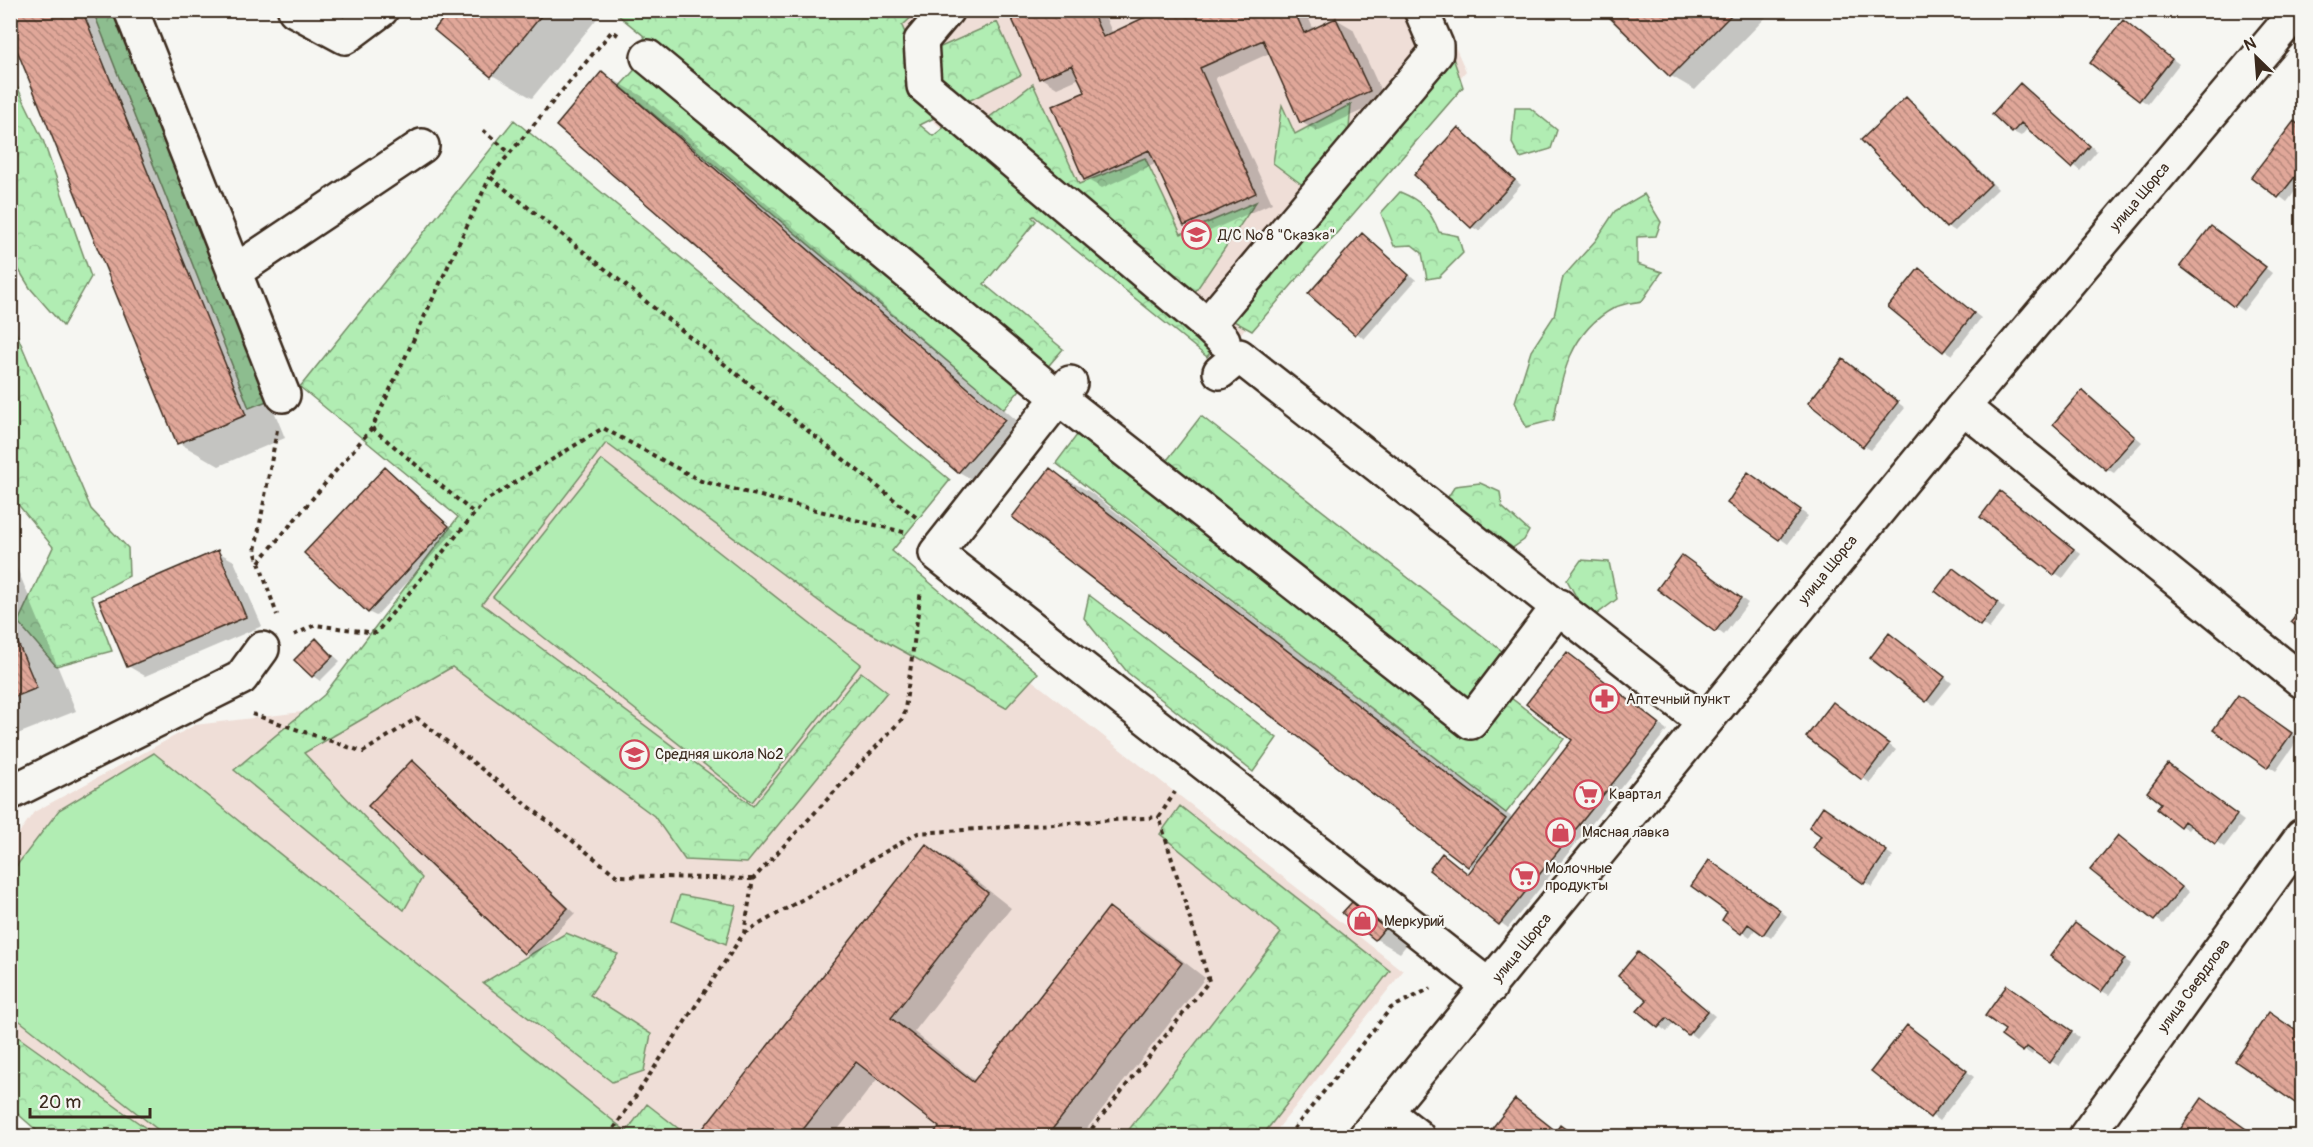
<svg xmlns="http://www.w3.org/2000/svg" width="2313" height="1147" viewBox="0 0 2313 1147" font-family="Pangolin,sans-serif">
<defs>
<pattern id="forest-crowns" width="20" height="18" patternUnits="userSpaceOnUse" patternTransform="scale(1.5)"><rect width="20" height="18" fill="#b1edb3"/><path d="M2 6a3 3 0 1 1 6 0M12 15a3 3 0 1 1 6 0" fill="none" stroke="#99cb9a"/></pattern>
<pattern id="building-back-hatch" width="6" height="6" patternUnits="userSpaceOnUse" patternTransform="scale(1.5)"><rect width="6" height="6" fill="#e0a799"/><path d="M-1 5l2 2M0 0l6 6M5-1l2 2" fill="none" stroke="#b7887c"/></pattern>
</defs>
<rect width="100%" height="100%" fill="#f6f6f2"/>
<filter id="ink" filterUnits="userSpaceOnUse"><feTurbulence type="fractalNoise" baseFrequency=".0167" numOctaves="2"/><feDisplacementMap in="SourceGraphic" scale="12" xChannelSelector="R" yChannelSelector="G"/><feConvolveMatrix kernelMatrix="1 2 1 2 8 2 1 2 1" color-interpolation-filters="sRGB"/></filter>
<g filter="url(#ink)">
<path fill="#efded7" d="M802 11H1439L1466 71 1218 360Z
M626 362 1403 971 1272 1136H133L11 1041V844L34 812 195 725 326 709Z"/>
<path fill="url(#forest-crowns)" stroke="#768c68" stroke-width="1.5" d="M93 11H119L272 399 249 408Z
M617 11H918L902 26 916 58 997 22 1021 75 920 125 933 136 951 122 1217 343 1207 357 1034 216 1032 217 1036 221 984 284 1063 349 1044 371 643 40 645 37 618 15Z
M1447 40 1463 87 1252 331 1230 319 1415 104Z
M640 64 1023 386 1004 409 620 86Z
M10 72 43 140 91 277 63 326 30 288 11 257Z
M1033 84 1079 184 1145 158 1181 234 1256 202 1193 295 979 125Z
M1351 104 1348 142 1316 195 1273 163 1282 105 1295 134Z
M1515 108H1530L1557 130 1551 149 1520 158 1512 143Z
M514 120 950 480 892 551 1038 673 1006 708 839 616 606 443 482 604 753 806 861 672 887 692 747 863 685 860 654 816 452 667 304 753 422 878 404 910 234 770 324 695 458 517 300 387Z
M1400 192C1422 201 1430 210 1439 232L1458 236 1463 253 1439 277 1427 279 1422 253 1412 245 1394 246 1381 213Z
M1644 194 1661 222 1656 236 1637 237V264L1662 272 1642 301C1633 303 1622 303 1614 308 1571 331 1561 375 1554 420L1526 427 1515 402 1531 351 1554 316 1563 277 1596 240 1615 211Z
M10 318 91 509 128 548 129 576 91 596 112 651 56 666 18 622 53 547 11 496Z
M1201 416 1507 655 1467 706 1161 468Z
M1080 431 1477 740 1511 698 1564 739 1506 813 1056 463Z
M1480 483 1500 492 1502 507 1529 531 1524 540 1511 549 1446 500 1455 486Z
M1581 560 1609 562 1617 599 1597 614 1578 600 1567 580Z
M1089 595 1277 738 1253 772 1128 673 1084 618Z
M1180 806 1390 971 1262 1136H1124L1281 933 1160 834Z
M680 895 736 905 726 944 672 921Z
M566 933 618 954 590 995 651 1034 644 1071 612 1082 483 983Z
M11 1032 157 1136H43L11 1108Z
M647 1104 688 1136H623Z"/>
<path fill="#b1edb3" stroke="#768c68" stroke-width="1.5" d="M602 460 861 664 752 802 493 597Z
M154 753 632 1136H166L11 1014V873L59 810Z"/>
<path fill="#0003" d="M10 10H112L285 438 219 466 179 443Z
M452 10H604L532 98 492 75Z
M679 10H699L692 19Z
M1010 10H1102L1113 34 1164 10H1316L1307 15 1314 30 1336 19 1353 29 1385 100 1317 131 1301 122 1270 53 1215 78 1272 203 1201 235 1185 225 1155 164 1102 188 1086 179 1087 92 1080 78 1057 88 1041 78Z
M1604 10H1773L1695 90 1671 76Z
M2124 22 2179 64 2148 104 2140 99Z
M602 73 642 96 1044 444 999 495 959 472 558 125Z
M2020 85 2097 151 2080 171 2028 128 2021 136 2013 132Z
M1906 98 1914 103 1998 189 1955 231 1947 226Z
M2295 123 2302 128V182L2287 202 2253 176Z
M1458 129 1521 185 1479 231 1472 227Z
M2219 232 2272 273 2243 311 2182 266Z
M1363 235 1416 280 1364 339 1311 294Z
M1919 270 1981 318 1952 355 1944 350Z
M1844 361 1905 408 1871 450 1864 446Z
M2082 392 2142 442 2114 473 2107 469Z
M385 469 455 531 376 616 368 612Z
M1050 470 1090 492 1513 818 1574 740 1575 659 1667 730 1508 928 1431 870 1450 859 1470 875 1474 869Z
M1757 478 1808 516 1788 544 1729 502Z
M2008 498 2081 554 2063 578 2055 573Z
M10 551 76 711 10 737Z
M218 552 234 561 262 626 145 676 128 666Z
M1683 557 1748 603 1724 635 1659 588Z
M1961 575 2005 608 1989 629 1937 591Z
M316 640 340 661 320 681 313 676Z
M1897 640 1952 683 1934 705 1927 701Z
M2246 701 2299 738 2276 771 2215 729Z
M1841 708 1896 750 1870 783 1863 778Z
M412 762 575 913 532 958 370 806Z
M2176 770 2244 821 2224 847 2192 825 2188 830 2180 825Z
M1832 813 1893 856 1872 887 1865 882 1824 836Z
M2119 837 2189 892 2163 924 2092 869Z
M926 846 950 860 1011 908 914 1032 976 1081 1110 909 1133 922 1205 978 1081 1136H933L941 1126 878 1078 833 1136H699Z
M1717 866 1787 916 1771 938 1756 928 1750 937 1724 919 1729 912Z
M1352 903 1376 917 1408 943 1400 953 1376 939 1344 913Z
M2083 929 2131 964 2109 995 2102 991Z
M1638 954 1715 1016 1696 1038 1674 1022 1667 1032 1639 1011 1649 999Z
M2015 991 2079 1037 2059 1066 2035 1051 2032 1055 2003 1036 2007 1030Z
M2277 1018 2302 1036V1106L2237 1061Z
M1915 1031 1974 1077 1939 1121 1873 1071Z
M1516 1100 1557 1131H1568L1575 1136H1487Z
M2210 1105 2255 1136H2183L2179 1133Z"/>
<path fill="url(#building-back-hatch)" stroke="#3b2a1e" stroke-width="1.5" d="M10 10H82L246 415 177 444 10 33Z
M450 10H546L491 77 434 30Z
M1008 10H1091L1103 37 1160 10H1294L1304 33 1336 18 1370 91 1300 123 1263 40 1200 68 1256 193 1184 226 1149 150 1084 180 1052 106 1085 92 1072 65 1039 79Z
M1602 10H1736L1670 77Z
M2123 20 2172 59 2139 101 2090 63Z
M602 71 1005 420 958 473 556 126Z
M2020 83 2090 146 2071 168 2021 123 2012 133 1992 114Z
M1906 97 1991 184 1946 228 1861 140Z
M2294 121 2302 128V168L2278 198 2251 177Z
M1458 127 1515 180 1471 228 1414 175Z
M2211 226 2266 267 2234 307 2180 266Z
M1362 233 1409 275 1355 335 1308 294Z
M1919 268 1974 313 1943 352 1888 307Z
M1843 359 1898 402 1863 447 1808 403Z
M2082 390 2135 437 2106 470 2053 424Z
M385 467 449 526 368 613 304 553Z
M1050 468 1506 819 1468 867 1012 517Z
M1748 472 1801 510 1779 540 1727 503Z
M2000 491 2074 549 2054 575 1980 517Z
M218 550 246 617 127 667 99 601Z
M1682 555 1741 598 1715 632 1657 589Z
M1953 568 1998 602 1980 626 1935 591Z
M2302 608V631L2291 622Z
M10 624 37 688 10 699Z
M1889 633 1945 677 1926 702 1870 658Z
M316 638 333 656 312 677 294 660Z
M1567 652 1660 724 1499 925 1429 870 1442 853 1468 874 1572 740 1526 704Z
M2238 695 2292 733 2267 768 2213 730Z
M1833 702 1889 744 1862 780 1806 737Z
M412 760 568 908 524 954 368 806Z
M2168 764 2237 815 2215 844 2184 821 2180 827 2157 809 2161 803 2147 792Z
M1823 806 1887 851 1864 884 1813 848 1821 836 1809 827Z
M2118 835 2182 887 2154 921 2090 870Z
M926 844 988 893 891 1018 973 1082 1109 907 1182 963 1047 1136H931L939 1127 856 1062 798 1136H697Z
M1709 860 1780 910 1763 935 1748 924 1741 934 1722 920 1727 912 1691 886Z
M1352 902 1385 928 1375 940 1342 913Z
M2075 923 2125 959 2101 992 2050 956Z
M1638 952 1708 1011 1688 1035 1667 1018 1658 1028 1637 1011 1647 1000 1618 976Z
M2007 985 2072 1031 2050 1063 2027 1047 2023 1052 2001 1036 2005 1030 1985 1016Z
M2269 1012 2302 1035V1099L2298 1105 2235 1061Z
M1907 1025 1967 1071 1930 1118 1871 1071Z
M2202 1098 2256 1136H2180L2177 1134Z
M1515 1099 1556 1131 1560 1125 1575 1136H1486Z"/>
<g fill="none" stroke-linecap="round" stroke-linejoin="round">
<defs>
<path id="minor" d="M131 10 283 395
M295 10 345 37 381 10
M947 10 921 41 924 86 1207 325
M648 57 1059 398 1471 722 1559 606
M234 272 422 146
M1223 340 1207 325 1436 53V45L1421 10
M1220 372 1239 356 1704 722
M1070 383 936 553 1490 987
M1963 407 2302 681
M10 793 241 678 262 649
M1386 1112 1417 1136
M1366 1136 1963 407 2298 10
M2086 1136 2302 836"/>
</defs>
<use href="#minor" stroke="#3b2a1e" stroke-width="38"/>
<path stroke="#3b2a1e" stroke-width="4" stroke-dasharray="4.5 4.5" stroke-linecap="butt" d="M618 35 612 31 490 177 917 518
M483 130 510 153
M372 428 475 514
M277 430 255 551 277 615
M259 562 372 428 490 177
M294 635 315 625 376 633 485 501 603 428 701 481 907 533
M252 714 363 752 417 718 617 876 753 879
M744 933 918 833 1159 817
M609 1136 744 933 753 879 904 717 921 590
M1086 1136 1209 981 1159 817 1175 792
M1288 1136 1391 1008 1431 988"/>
<use href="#minor" stroke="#f6f6f2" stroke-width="33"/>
</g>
</g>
<defs>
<symbol id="school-ring" viewBox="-11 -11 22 22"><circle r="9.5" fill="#f6f6f2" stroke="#d1495b" stroke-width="1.5"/><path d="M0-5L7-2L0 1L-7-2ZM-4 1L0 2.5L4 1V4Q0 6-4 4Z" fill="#d1495b"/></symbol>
<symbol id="pharmacy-ring" viewBox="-11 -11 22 22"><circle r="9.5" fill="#f6f6f2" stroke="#d1495b" stroke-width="1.5"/><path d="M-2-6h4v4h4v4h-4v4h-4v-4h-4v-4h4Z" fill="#d1495b"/></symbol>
<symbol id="supermarket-ring" viewBox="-11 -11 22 22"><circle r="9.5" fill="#f6f6f2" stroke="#d1495b" stroke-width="1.5"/><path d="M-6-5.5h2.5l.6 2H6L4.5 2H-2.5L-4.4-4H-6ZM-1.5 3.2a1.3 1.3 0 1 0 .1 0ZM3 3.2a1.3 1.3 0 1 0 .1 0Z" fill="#d1495b"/></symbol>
<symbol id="shop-ring" viewBox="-11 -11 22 22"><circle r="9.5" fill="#f6f6f2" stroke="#d1495b" stroke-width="1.5"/><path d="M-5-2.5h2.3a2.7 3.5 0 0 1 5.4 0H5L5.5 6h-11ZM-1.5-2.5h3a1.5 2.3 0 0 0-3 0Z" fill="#d1495b"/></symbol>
</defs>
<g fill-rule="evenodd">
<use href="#school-ring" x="1180" y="218" width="33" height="33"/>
<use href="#pharmacy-ring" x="1588" y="682" width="33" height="33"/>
<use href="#school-ring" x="618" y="738" width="33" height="33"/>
<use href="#supermarket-ring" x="1572" y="778" width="33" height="33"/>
<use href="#shop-ring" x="1544" y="816" width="33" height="33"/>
<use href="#supermarket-ring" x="1508" y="860" width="33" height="33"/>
<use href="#shop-ring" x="1346" y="904" width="33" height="33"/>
</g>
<g text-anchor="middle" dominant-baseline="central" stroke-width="4.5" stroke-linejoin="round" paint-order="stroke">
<g font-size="15" fill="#3b2a1e" stroke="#f6f6f2">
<text transform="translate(2140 197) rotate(-50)">улица Щорса</text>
<text transform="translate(1828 570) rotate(-51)">улица Щорса</text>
<text transform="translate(1522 948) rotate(-51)">улица Щорса</text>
<text transform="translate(2194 986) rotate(-54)">улица Свердлова</text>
</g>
<g font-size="15" fill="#3b2a1e" stroke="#f6f6f2" text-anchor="start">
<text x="1218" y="235">Д/С № 8 "Сказка"</text>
<text x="1626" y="699">Аптечный пункт</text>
<text x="655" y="754">Средняя школа №2</text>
<text x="1609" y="794">Квартал</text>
<text x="1582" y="832">Мясная лавка</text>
<text x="1545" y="868">Молочные<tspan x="1545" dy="17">продукты</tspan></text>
<text x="1384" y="921">Меркурий</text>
</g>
</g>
<rect width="2313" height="1147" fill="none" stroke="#f6f6f2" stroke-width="36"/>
<rect x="18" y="18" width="2277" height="1111" fill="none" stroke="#3b2a1e" stroke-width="2" filter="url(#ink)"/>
<g transform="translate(2256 57) rotate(335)" stroke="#f6f6f2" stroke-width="4.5" paint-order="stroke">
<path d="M0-4.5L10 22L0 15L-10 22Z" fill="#3b2a1e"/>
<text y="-9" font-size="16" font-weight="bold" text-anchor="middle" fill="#3b2a1e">N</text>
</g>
<path d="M30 1108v9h120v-9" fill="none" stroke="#3b2a1e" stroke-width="3"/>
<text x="39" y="1108" font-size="18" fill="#3b2a1e" stroke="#f6f6f2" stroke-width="4.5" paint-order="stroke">20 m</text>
</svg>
